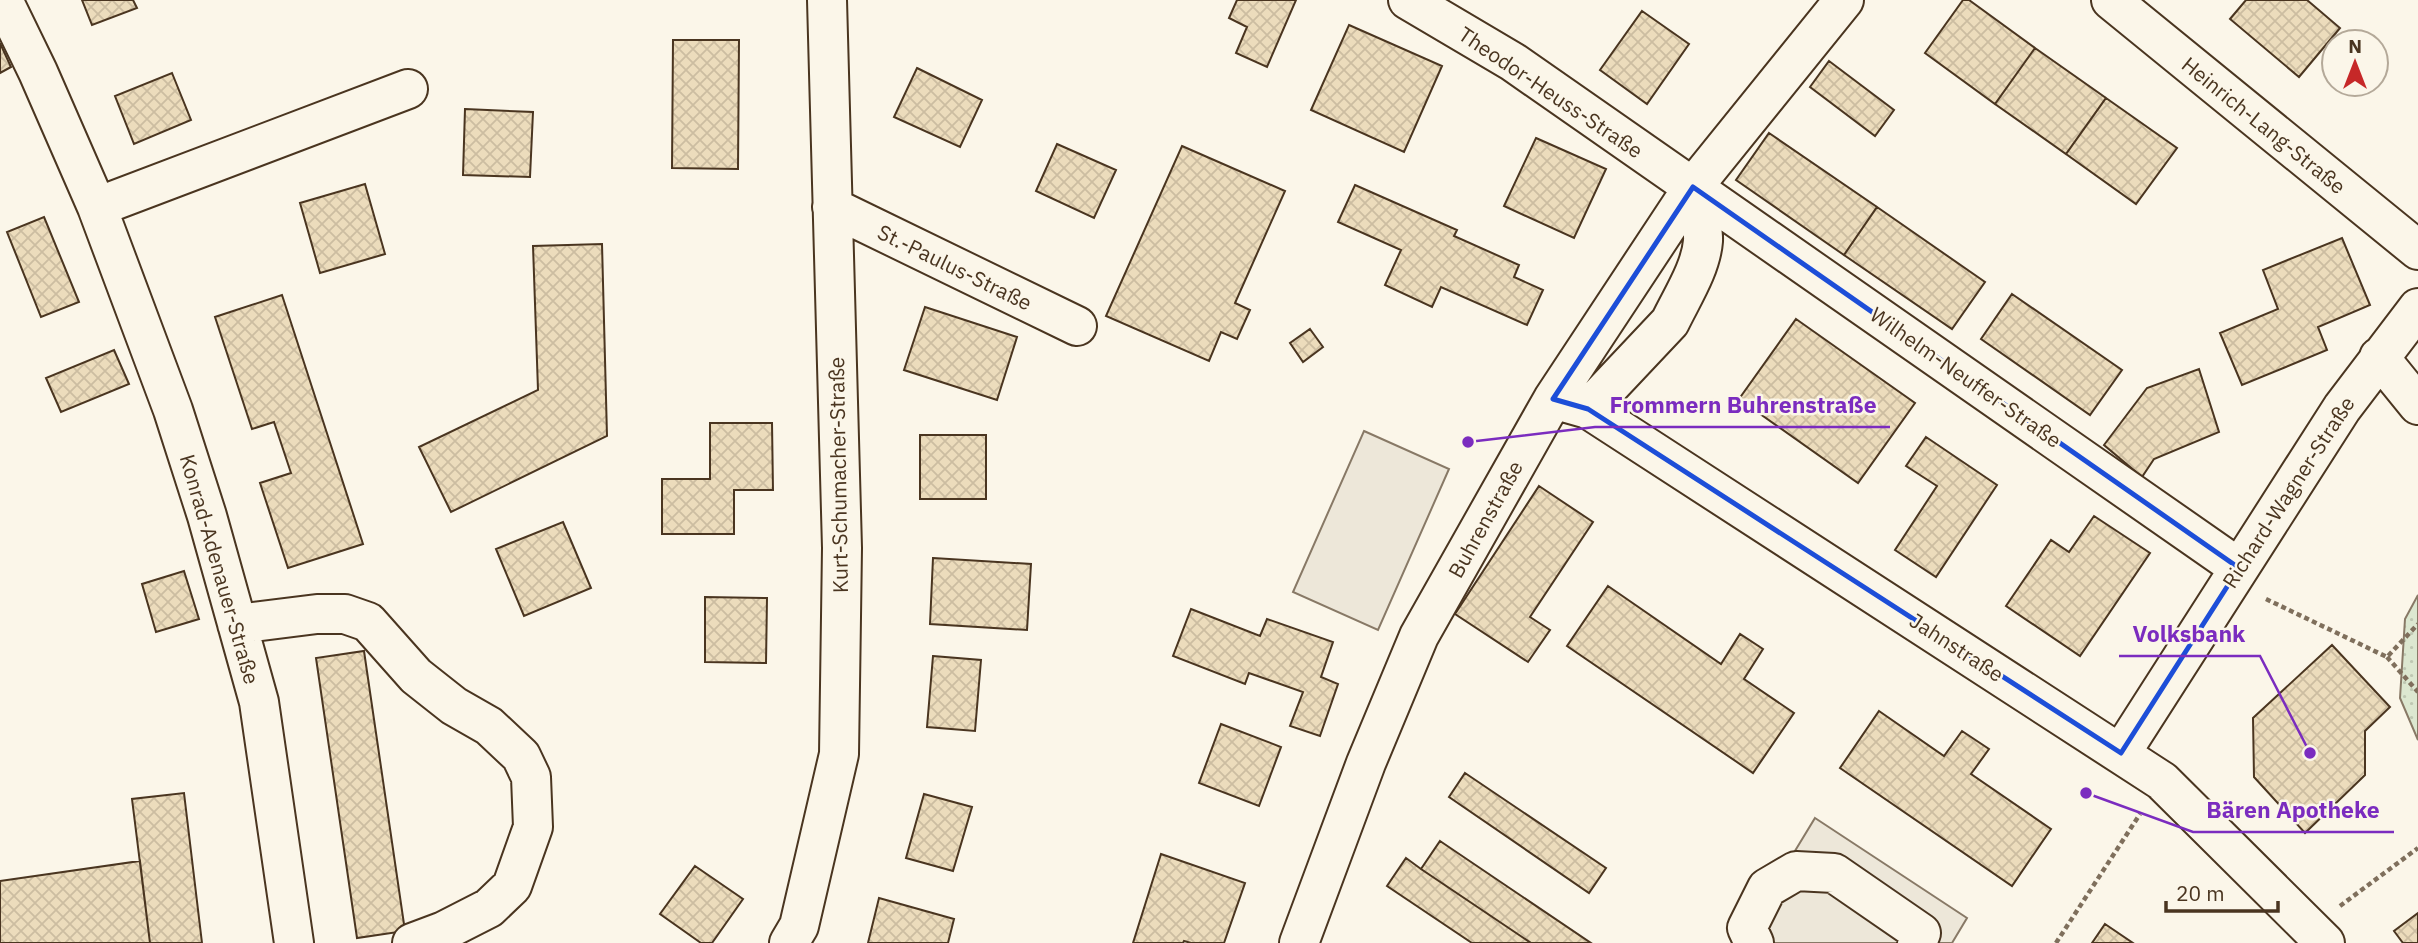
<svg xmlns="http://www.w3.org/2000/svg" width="2418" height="943" viewBox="0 0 2418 943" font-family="'IBM Plex Sans',sans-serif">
<defs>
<pattern id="park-dots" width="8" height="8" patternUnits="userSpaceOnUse" patternTransform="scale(1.75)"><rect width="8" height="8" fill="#dce7d0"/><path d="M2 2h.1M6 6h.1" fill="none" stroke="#bec7b2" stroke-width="1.8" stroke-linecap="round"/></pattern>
<pattern id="building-cross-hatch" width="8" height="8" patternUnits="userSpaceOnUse" patternTransform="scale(1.75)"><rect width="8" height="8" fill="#ecdcbc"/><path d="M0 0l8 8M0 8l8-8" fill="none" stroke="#ccbda1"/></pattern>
</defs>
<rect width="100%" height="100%" fill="#fbf6e9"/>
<path fill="url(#park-dots)" stroke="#887966" stroke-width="2" d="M2418 595V740L2400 698 2405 619Z"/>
<path fill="#ede7d9" stroke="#887966" stroke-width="2" d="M1364 431 1449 469 1378 630 1293 592Z
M1815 818 1967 918 1952 943H1739Z"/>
<path fill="url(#building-cross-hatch)" stroke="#4a3520" stroke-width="2" d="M82 0H133L137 8 92 25Z
M1237 0H1296L1267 67 1236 53 1247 27 1229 18Z
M1963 0H1969L2035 48 1995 104 1925 53Z
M2246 0H2307L2340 28 2299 77 2230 19Z
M1642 11 1689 44 1647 104 1600 70Z
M1349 25 1442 66 1404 152 1311 110Z
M673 40H739L738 169 672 168Z
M0 43 11 67 0 73Z
M2035 48 2106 98 2066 154 1995 104Z
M1829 61 1894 110 1875 136 1810 87Z
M917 68 982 100 960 147 894 117Z
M172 73 191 120 134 144 115 96Z
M2106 98 2177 148 2136 204 2066 154Z
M465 109 533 112 530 177 463 175Z
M1769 133 1877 207 1844 255 1736 180Z
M1536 138 1606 169 1574 238 1504 206Z
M1057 144 1116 170 1094 218 1036 191Z
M1182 146 1285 191 1235 303 1250 310 1237 339 1221 332 1209 361 1106 316Z
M365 184 385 254 320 273 300 203Z
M1355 185 1457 230 1454 236 1519 265 1514 277 1543 290 1527 325 1441 287 1432 307 1385 285 1401 250 1338 222Z
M1877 207 1985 282 1952 329 1844 255Z
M44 217 79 302 41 317 7 232Z
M2342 238 2370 305 2318 327 2327 350 2242 385 2220 333 2278 309 2263 270Z
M602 244 607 436 451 512 419 447 538 390 533 246Z
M2012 294 2122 370 2090 415 1981 339Z
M282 295 363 544 288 568 260 483 291 473 274 422 252 429 215 317Z
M925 307 1017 337 997 400 904 370Z
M1796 319 1915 403 1858 483 1739 399Z
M1310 329 1323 347 1303 362 1290 343Z
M114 350 129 384 61 412 46 378Z
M2199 369 2219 432 2154 459 2142 477 2104 445 2147 388Z
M710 423H772L773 490H734V534H662V479H710Z
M920 435H986V499H920Z
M1926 437 1997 485 1936 577 1895 550 1937 486 1906 466Z
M1539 486 1593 522 1530 617 1550 630 1528 662 1455 614Z
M2094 516 2150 553 2080 656 2006 606 2051 540 2069 552Z
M563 522 591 588 524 616 496 549Z
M933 558 1031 564 1027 630 930 624Z
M184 571 199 619 156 632 142 584Z
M1608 586 1721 664 1740 634 1763 649 1744 679 1794 713 1753 773 1567 646Z
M705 597 767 598 766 663 705 662Z
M1191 609 1260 636 1267 619 1333 642 1321 677 1338 684 1320 736 1290 726 1303 692 1249 673 1245 684 1173 656Z
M2332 645 2390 707 2365 731V775L2305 833 2254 777 2253 718Z
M364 651 405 931 357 938 316 658Z
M933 656 981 660 975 731 927 727Z
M1879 711 1944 756 1962 731 1989 749 1971 774 2051 829 2012 886 1840 768Z
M1221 724 1281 747 1259 806 1199 783Z
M1465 773 1606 868 1589 893 1449 797Z
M184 793 202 943H150L132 799Z
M924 794 972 807 953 871 906 858Z
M1440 841 1591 943H1531L1421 869Z
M1161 854 1245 883 1224 943H1191L1184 941 1183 943H1133Z
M1406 858 1421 869 1531 943H1472L1387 886Z
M140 861 150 943H0V881Z
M695 866 743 899 712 943H701L660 914Z
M879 898 954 919 948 943H868Z
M2418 913V943H2403L2394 931Z
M2105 924 2133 943H2092Z"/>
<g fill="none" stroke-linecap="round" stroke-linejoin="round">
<defs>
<path id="minor" d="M3 0 38 72 97 207 173 410 207 516 259 702 294 943
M1408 0 1513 62 2239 568
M2111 0 2418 250
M97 207 408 89
M832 207 1077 326
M2379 357 2418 405
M1553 399 1588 409 2162 781 2325 943
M1588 409 1670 322C1682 297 1701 268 1703 241 1704 226 1696 202 1693 187
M237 624 317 614H345L368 622 416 676 454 706 489 726 521 756 531 777 533 827 512 886 489 908 444 931 412 943
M2121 753 2342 408 2418 308
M789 943 799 926 839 754 842 548 827 0
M1299 943 1366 763 1419 636 1553 399 1693 187 1844 0
M1754 943 1747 928 1767 888 1796 871 1834 873 1921 933 1917 943"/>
</defs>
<use href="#minor" stroke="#4a3520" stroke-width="42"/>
<path stroke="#7f6f5c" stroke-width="4.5" stroke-dasharray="5 3.5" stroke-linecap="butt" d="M2266 599 2387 657 2418 624
M2387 657 2418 692
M2340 906 2418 848
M2056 943 2140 814"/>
<use href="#minor" stroke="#fbf6e9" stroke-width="38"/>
</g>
<path fill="none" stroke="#1d4ed8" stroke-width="5" stroke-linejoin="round" d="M1693 187 2239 568 2121 753 1588 409 1553 399Z"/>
<g text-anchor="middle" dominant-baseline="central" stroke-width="5" stroke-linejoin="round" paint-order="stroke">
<g font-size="21" fill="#4a3520" stroke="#fbf6e9">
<text transform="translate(1551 92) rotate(34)">Theodor-Heuss-Straße</text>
<text transform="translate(2264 125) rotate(39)">Heinrich-Lang-Straße</text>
<text transform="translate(955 267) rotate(26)">St.-Paulus-Straße</text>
<text transform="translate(1966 377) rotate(35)">Wilhelm-Neuffer-Straße</text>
<text transform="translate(838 475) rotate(-91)">Kurt-Schumacher-Straße</text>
<text transform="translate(2288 492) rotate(-57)">Richard-Wagner-Straße</text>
<text transform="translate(1485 519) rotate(-61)">Buhrenstraße</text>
<text transform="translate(220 569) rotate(74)">Konrad-Adenauer-Straße</text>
<text transform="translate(1957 647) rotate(33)">Jahnstraße</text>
</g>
</g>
<path fill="none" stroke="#7b2cbf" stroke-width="2.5" d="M1468 442L1595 427H1890M2310 753L2260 656H2119M2086 793L2193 832H2394"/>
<g fill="#7b2cbf" stroke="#fbf6e9" stroke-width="2.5">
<circle cx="1468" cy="442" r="7"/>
<circle cx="2310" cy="753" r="7"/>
<circle cx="2086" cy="793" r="7"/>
</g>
<g font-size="23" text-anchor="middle" font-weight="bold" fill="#7b2cbf" stroke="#fbf6e9" stroke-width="5" stroke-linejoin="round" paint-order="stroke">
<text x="1743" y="413">Frommern Buhrenstraße</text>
<text x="2189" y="642">Volksbank</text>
<text x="2293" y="818">Bären Apotheke</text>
</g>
<g transform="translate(2355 63)"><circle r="33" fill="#fbf6e9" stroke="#b4a999" stroke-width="2"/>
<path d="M0-5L12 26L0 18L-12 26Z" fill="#c62828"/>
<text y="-10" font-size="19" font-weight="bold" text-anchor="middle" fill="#4a3520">N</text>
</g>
<path d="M2166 901v10h112v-10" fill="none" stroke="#4a3520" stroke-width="3.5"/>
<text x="2176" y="901" font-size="21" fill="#4a3520" stroke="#fbf6e9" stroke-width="5" paint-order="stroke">20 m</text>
</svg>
